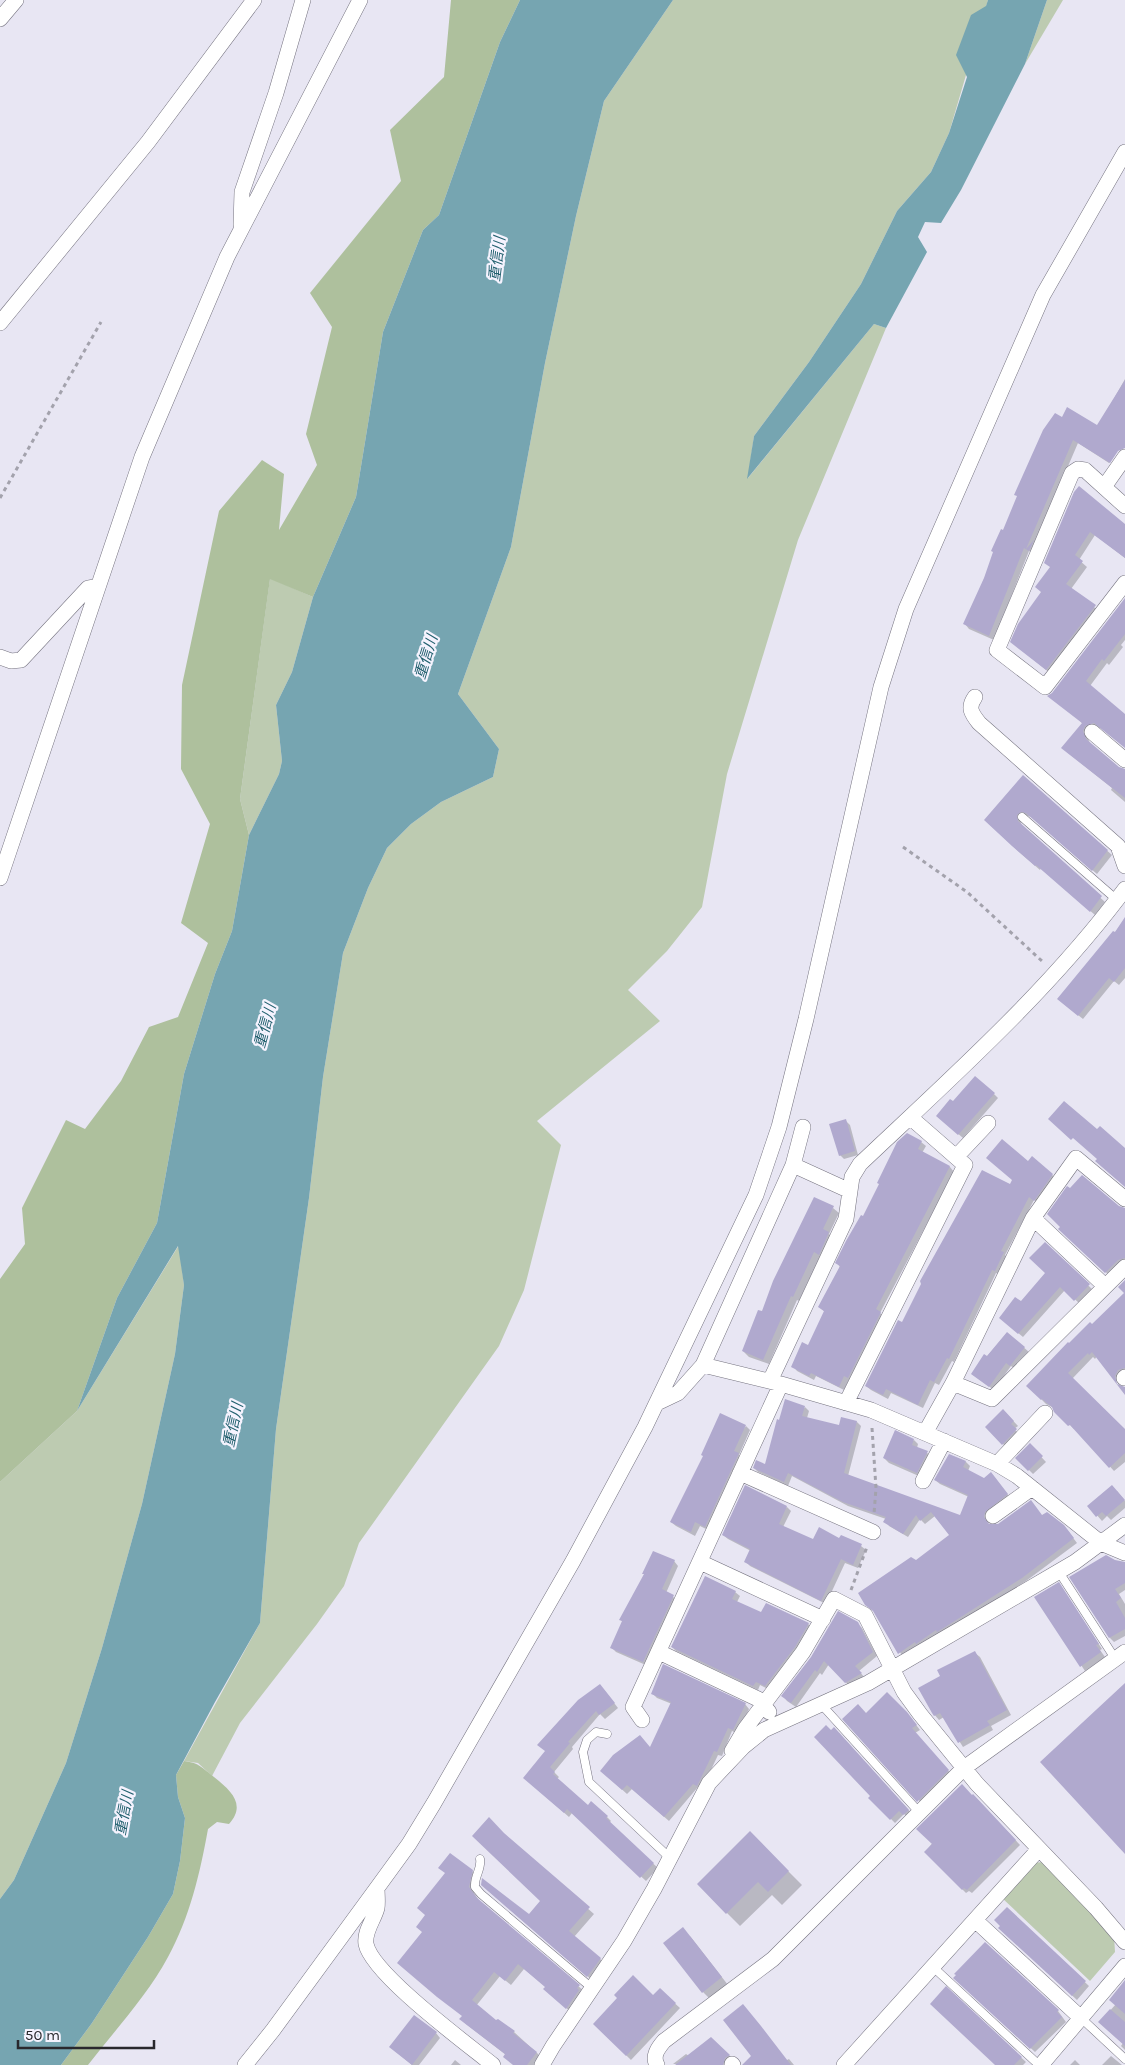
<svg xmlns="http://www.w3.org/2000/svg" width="1125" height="2065" viewBox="0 0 1125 2065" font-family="Karla,'Noto Sans JP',sans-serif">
<rect width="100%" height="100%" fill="#e8e6f3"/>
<path fill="#bdcbb1" d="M673 0H988L949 133 931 172 897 211 861 284 809 362 754 436 748 478 874 324 886 328 798 540 727 774 702 907 667 951 628 990 660 1021 537 1121 561 1145 524 1290 499 1346 359 1543 344 1586 317 1624 240 1723 212 1776 198 1763 184 1761 260 1623 276 1429 309 1198 323 1077 343 953 368 888 387 848 411 824 441 802 493 777 499 749 458 694 511 547 545 363 576 216 604 101Z
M1047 0H1063L1025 64Z
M270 578 313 597 292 672 276 705 282 761 279 774 249 835 240 799Z
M179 1245 184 1285 175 1354 142 1504 102 1648 66 1763 14 1880 0 1899V1482L77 1411Z
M1043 1862 1114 1936 1115 1952 1090 1981 1001 1897 1032 1863Z"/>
<path fill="#aec09d" d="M451 0H520L500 42 439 215 423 230 383 332 356 497 313 597 270 579 240 799 249 835 232 931 215 974 184 1074 157 1223 117 1298 77 1411 0 1482V1279L25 1244 22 1208 66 1120 85 1129 121 1081 149 1027 178 1017 208 943 181 923 210 824 181 769 182 685 219 511 262 460 284 474 279 530 317 465 306 434 332 327 310 293 401 181 390 130 444 77Z
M184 1761C200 1763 202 1768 214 1777 230 1790 247 1804 229 1824L217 1822 208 1829C200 1873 190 1917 168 1957 147 1996 115 2030 88 2065H61L92 2023 148 1937 173 1894 180 1861 185 1818 178 1797 176 1775Z"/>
<path fill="#76a5b1" d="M520 0H673L604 101 576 216 545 363 511 547 458 694 499 749 493 777 441 802 411 824 387 848 368 888 343 953 323 1077 309 1198 276 1429 260 1623 215 1702 176 1775 178 1797 185 1818 180 1861 173 1894 148 1937 92 2023 61 2065H0V1899L14 1880 66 1763 102 1648 142 1504 175 1354 184 1285 178 1246 77 1411 117 1298 157 1223 184 1074 215 974 232 931 249 835 279 774 282 761 276 705 292 672 313 597 356 497 383 332 423 230 439 215 500 42Z
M988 0H1047L1025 64 961 190 941 223 925 222 918 237 927 252 886 328 874 324 747 479 754 436 809 362 861 284 897 211 931 172 949 133 967 77 956 55 971 15 986 6Z"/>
<path fill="#0003" d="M1125 379V439L1109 463 1078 443 1035 543 1033 555 1029 551 994 640 969 629 965 624 1004 532 1062 418 1098 427Z
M1075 492 1125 526V558L1095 535 1079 560 1087 567 1071 589 1099 611 1051 674 1017 646 1042 592Z
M1125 600V640L1121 645 1123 647 1109 665 1107 663 1090 686 1125 719V747L1104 729 1094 727 1087 735 1090 744 1118 768 1125 770V802L1111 790 1112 788 1067 752 1083 724 1053 694Z
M1023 776 1112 855 1097 874 1031 817 1025 815 1020 820 1022 826 1105 902 1095 915 1041 868 1040 870 1018 851 985 820Z
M1125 919V978L1119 985 1114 981 1083 1019 1063 1003Z
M994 1094 998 1098 963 1138 942 1120 953 1103Z
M845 1120 850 1125 858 1155 844 1159 840 1155Z
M921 1142 926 1146 922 1153 950 1167 954 1172 880 1313 885 1317 853 1382 849 1380 844 1390 816 1376 814 1380 797 1371 793 1366 809 1347 825 1312 819 1307 840 1267 837 1263 864 1218 880 1184Z
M1028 1162 1052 1175 1057 1179 1039 1204 1034 1200 1005 1255 1008 1258 1000 1275 996 1273 954 1362 952 1361 939 1385 935 1383 923 1408 891 1393 888 1399 871 1390 866 1386 903 1324 923 1284 921 1281 982 1172 1011 1185Z
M833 1208 839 1213 829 1234 834 1239 825 1259 820 1257 799 1301 797 1300 769 1364 749 1357 743 1351 762 1313Z
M1119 1208H1125V1264L1111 1277 1060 1229Z
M1045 1244 1093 1290 1080 1304 1065 1290 1023 1337 1005 1322 1046 1273Z
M1125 1293V1374L1121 1376 1119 1385 1097 1356 1095 1359 1093 1357 1072 1379 1125 1431V1462L1114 1471 1075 1428 1074 1429 1054 1408 1046 1404 1028 1386 1069 1345 1092 1326Z
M1007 1333 1029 1352 1015 1369 1011 1366 994 1390 972 1374Z
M805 1407 809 1411 807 1418 840 1427 857 1422 861 1426 848 1476 961 1517 969 1497 940 1484 935 1480 950 1455 966 1462 970 1466 968 1471 984 1479 995 1478 1011 1499 989 1516 987 1523 989 1526 1043 1516 1068 1531 1077 1543 1026 1581 958 1626 903 1657 877 1615 916 1561 951 1535 935 1516 925 1524 920 1519 908 1537 889 1526 886 1519 848 1506 792 1476 788 1486 758 1472 754 1468 766 1465Z
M1003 1410 1018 1426 1014 1429 1020 1435 1007 1448 986 1427Z
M746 1426 750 1430 739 1455 743 1459 710 1531 700 1526 695 1536 676 1526 671 1522Z
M914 1440 918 1444 917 1448 927 1453 932 1457 921 1477 889 1463 884 1458Z
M1030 1445 1046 1462 1033 1474 1017 1458Z
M1117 1491 1125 1501V1508L1111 1520 1107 1516 1102 1521 1089 1506Z
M787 1507 791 1511 783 1527 813 1541 840 1540 841 1537 861 1546 866 1550 858 1568 845 1563 826 1604 750 1566 746 1562 751 1551 728 1539 723 1535Z
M674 1561 678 1566 666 1593 678 1600 648 1666 616 1652 612 1648 623 1622 621 1620Z
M1114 1561 1125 1564V1590L1119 1594 1125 1604V1636L1114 1642 1110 1638Z
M1059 1584 1102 1649 1100 1650 1105 1657 1085 1671 1036 1597Z
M735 1592 740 1596 737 1602 762 1614 808 1624 813 1628 770 1690 760 1685 758 1690 676 1651 672 1647Z
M857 1623 862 1628 877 1656 859 1671 865 1678 850 1687 829 1664 822 1675 820 1673 796 1707 787 1701 783 1696 812 1658Z
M975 1653 980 1657 1011 1715 991 1726 993 1730 963 1747 944 1717 939 1720 933 1713 942 1676Z
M604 1690 618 1708 605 1719 600 1714 572 1747 573 1749 554 1772 559 1777 557 1779 588 1806 607 1817 611 1821 609 1823 658 1868 646 1881 572 1813 569 1817 529 1782Z
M652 1693 745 1704 749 1709 738 1734 732 1731 722 1756 718 1755 702 1789 698 1787 669 1821 632 1789 627 1794 606 1775 651 1749 672 1704 657 1698Z
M866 1715 911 1718 920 1730 915 1733 952 1775 922 1805Z
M831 1732 839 1733 913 1815 909 1819 904 1814 895 1823 870 1798 872 1796Z
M972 1796 977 1799 1020 1845 972 1893 969 1891 966 1893 925 1852Z
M750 1833 802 1885 782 1905 772 1895 740 1926 698 1884Z
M505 1836 594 1914 574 1937 606 1964 593 1981 488 1890 529 1916 542 1901Z
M472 1871 477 1877 474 1893 480 1902 584 1991 572 2013 550 1994 546 1987 524 1969 511 1985 500 1976 476 2006 497 2022 514 2032 537 2053 542 2058 536 2065H514L506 2055 466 2024 461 2019 463 2016 404 1968Z
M1007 1909 1089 1986 1077 2000 1004 1932Z
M690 1936 728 1985 710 1999 703 1992Z
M955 1978 1058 2011 1066 2022 1035 2052Z
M1125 1982V2050L1121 2046 1123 2043 1100 2022 1116 2004Z
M946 1988 1026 2062 1023 2065H996Z
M660 1990 680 2008 631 2060 594 2024 653 1997Z
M436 2033 440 2038 419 2065H412L395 2051Z
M711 2038 734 2060 729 2065 673 2064 686 2054 689 2056Z
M1111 2056 1122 2065H1102Z
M789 2059 794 2065H743L787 2060Z
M455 2060 461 2065H451Z
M1075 2060 1080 2065H1070Z"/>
<path fill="#b0a9ce" d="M1125 380V448L1118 451 1110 463 1073 440 1026 549 1034 540 1029 551 1024 548 989 636 963 624 984 578 993 552 991 551 1001 529 1003 530 1017 496 1014 495 1043 430 1055 413 1062 417 1067 407 1097 425Z
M1079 486 1125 524V558L1090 532 1075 555 1083 561 1066 584 1096 605 1046 670 1010 642 1018 624 1041 592 1035 587 1050 567 1044 563 1074 492Z
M1125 598V634L1104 661 1102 659 1086 681 1125 714V748L1094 723 1085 726 1083 731 1086 739 1119 767 1125 769V798L1061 748 1082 723 1047 696 1052 693Z
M1023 775 1108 850 1092 871 1026 813 1021 812 1017 815 1018 821 1102 896 1090 912 1036 865 1035 866 1012 846 984 820Z
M1125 917V968L1114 982 1109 978 1078 1016 1057 999 1113 931 1115 932Z
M975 1076 995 1093 958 1135 936 1116 950 1099 953 1101Z
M1064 1101 1097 1129 1100 1126 1125 1148V1187L1095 1161 1097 1159 1073 1138 1071 1140 1048 1119Z
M846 1119 855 1151 839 1156 829 1124Z
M907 1133 922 1141 918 1149 950 1166 876 1309 881 1312 848 1378 844 1376 839 1387 811 1373 809 1376 791 1367 802 1342 808 1345 824 1311 818 1307 840 1266 835 1263 846 1241 861 1215 863 1216 879 1184 877 1183 897 1142Z
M1002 1139 1028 1161 1032 1156 1053 1174 1034 1201 1029 1197 1001 1251 1004 1252 995 1271 992 1270 949 1359 947 1358 934 1382 930 1380 918 1405 886 1389 883 1395 865 1386 898 1320 902 1322 921 1284 920 1281 982 1170 1010 1184 1012 1180 986 1158Z
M1082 1175 1119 1206 1125 1208V1258L1118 1260 1105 1273 1058 1229 1060 1227 1047 1214 1067 1186 1070 1188Z
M814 1197 834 1206 823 1229 829 1232 819 1255 814 1252 793 1297 791 1296 763 1360 742 1351 758 1310 762 1311 773 1281Z
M1045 1242 1090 1284 1074 1301 1060 1287 1018 1334 999 1318 1015 1297 1021 1301 1045 1273 1029 1258Z
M1125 1280V1368L1118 1370 1115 1376 1117 1384 1125 1387V1395L1092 1352 1089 1355 1088 1353 1068 1373 1125 1429V1453L1109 1468 1070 1425 1068 1426 1054 1412 1052 1407 1042 1399 1041 1400 1026 1386 1068 1342 1069 1343 1090 1322 1092 1324 1124 1293 1118 1287Z
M1007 1332 1025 1347 1010 1366 1006 1363 989 1387 971 1374 984 1354 987 1356Z
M785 1399 805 1406 802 1416 839 1425 841 1417 857 1421 844 1473 960 1515 968 1495 934 1480 949 1454 966 1461 963 1467 984 1478 991 1472 1008 1494 985 1512 984 1517 989 1524H998L1031 1500 1042 1515 1047 1512 1064 1525 1074 1538 1022 1578 953 1622 937 1632 936 1630 916 1644 915 1642 898 1654 873 1611 865 1605 858 1593 911 1557 916 1560 949 1535 931 1512 920 1521 916 1515 903 1534 883 1522 886 1517 843 1502 788 1473 784 1482 753 1468 756 1460 765 1464 777 1419 779 1420Z
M1003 1409 1014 1421 1011 1424 1017 1429 1002 1445 985 1427Z
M720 1413 746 1425 734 1451 739 1453 705 1527 695 1522 691 1532 670 1522 703 1456 701 1455Z
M895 1430 914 1439 912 1445 928 1451 917 1473 883 1458Z
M1030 1443 1043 1456 1028 1471 1015 1458Z
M745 1485 787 1506 779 1524 813 1539 819 1527 839 1538 841 1535 862 1544 853 1565 841 1559 821 1601 744 1562 750 1549 722 1535Z
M1112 1485 1125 1500 1106 1516 1102 1512 1096 1517 1087 1506Z
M653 1551 675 1560 662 1589 674 1595 643 1662 610 1648 622 1621 619 1620 644 1574H642Z
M1106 1555 1115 1560 1125 1562V1583L1115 1589 1121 1598 1116 1602 1125 1618V1629L1109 1638 1069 1577Z
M705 1576 736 1591 732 1599 761 1612 766 1603 809 1623 795 1647 765 1686 756 1682 753 1686 671 1647Z
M1059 1582 1099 1644 1096 1645 1101 1652 1080 1667 1034 1597Z
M838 1611 858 1622 873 1652 855 1666 862 1673 845 1683 824 1661 817 1672 815 1670 791 1703 781 1696 811 1657Z
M975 1651 1007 1710 987 1721 990 1725 958 1743 940 1713 934 1716 932 1713 918 1688 940 1676 937 1670Z
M663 1664 746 1703 733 1730 728 1728 717 1752 714 1751 697 1786 693 1784 664 1817 627 1785 622 1790 600 1771 613 1755 640 1735 650 1747 671 1702 651 1694Z
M1125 1683V1854L1040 1762Z
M600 1684 615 1703 599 1715 596 1711 568 1742 570 1743 550 1767 555 1772 553 1774 588 1805 591 1801 608 1816 606 1818 654 1863 640 1878 567 1809 564 1813 523 1778 545 1751 537 1745 578 1700Z
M887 1692 907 1712 917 1725 912 1728 949 1770 917 1802 842 1719 858 1704 866 1713Z
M826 1725 831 1730 834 1727 909 1810 903 1815 899 1811 890 1820 868 1798 870 1796 814 1737Z
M962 1784 972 1795 973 1794 1016 1840 967 1890 964 1888 962 1890 924 1852 932 1844 916 1829Z
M489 1817 504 1833 590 1907 569 1931 601 1958 587 1977 481 1885 482 1878 529 1914 540 1901 472 1836Z
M750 1831 789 1871 768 1892 758 1882 726 1914 697 1884Z
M450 1853 473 1870 469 1887 477 1898 580 1985 577 1988 579 1990 566 2009 543 1989 545 1987 518 1964 505 1981 494 1972 472 2000 496 2020 498 2019 515 2031 513 2033 537 2052 527 2065H513L503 2057 505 2054 459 2019 462 2016 437 1997 397 1963 422 1932 416 1927 425 1915 417 1908 445 1873 438 1868Z
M1007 1907 1086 1981 1072 1996 998 1928 1000 1926 994 1920Z
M683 1927 722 1977 702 1993 663 1943Z
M985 1942 1059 2010 1057 2012 1062 2017 1030 2049 953 1978 956 1975 954 1974Z
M633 1975 653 1995 660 1988 676 2003 626 2056 593 2024 617 1998 614 1995Z
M1125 1980V2014L1109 2000Z
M946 1986 1022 2057 1014 2065H995L930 2004Z
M743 2004 761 2026 791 2065H742L751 2056 723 2020Z
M1110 2009 1125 2022V2046L1098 2022Z
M414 2015 437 2032 412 2065 389 2047Z
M711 2037 730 2055 725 2058 723 2065H675Z"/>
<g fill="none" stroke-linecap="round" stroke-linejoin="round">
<defs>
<path id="lane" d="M1022 817 1117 900
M1059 1572 1116 1660
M820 1703 919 1812
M607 1734 596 1732 587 1740 583 1752 589 1782 670 1858
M480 1859C482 1869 474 1876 475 1887L481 1894 593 1989
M933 1967 1039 2065
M1081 2018 1125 2059"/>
<path id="street" d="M0 19 16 0
M241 225 242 192 276 93 303 0
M0 323 148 142 254 0
M1104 487 1125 457
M1125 506 1085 470 1078 469 1072 473 997 650 1045 687 1125 583
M0 657 11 661 21 660 88 588 98 586
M975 697C967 708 972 714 979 723L1118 846 1125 866
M1092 732 1125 760
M0 878 142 457 227 257 360 0
M956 1157 988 1123
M793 1165 850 1191 852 1177 860 1164C952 1077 1049 991 1125 889
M1033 1218 1105 1286
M703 1365 793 1165 803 1127
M1124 1378 1125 1377
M770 1381 846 1219 850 1191
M953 1383 992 1399 1125 1267
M657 1403 678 1393 703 1365 781 1384 871 1410 997 1464 1017 1476 1101 1543 1125 1553
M846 1403 965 1165 910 1117
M925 1433 953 1383 1033 1218 1076 1158 1125 1199
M997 1464 1045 1413
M740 1473 873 1532
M923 1481 944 1441
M993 1516 1032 1488
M700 1562 823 1619
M659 1652 758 1699 769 1712
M642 1720 633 1707 781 1384
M732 1751 745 1729 803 1652 834 1599 865 1615 904 1692 920 1714 977 1784 1096 1908 1125 1942
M377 1888C377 1894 378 1902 377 1908 374 1920 364 1931 366 1944 372 1974 466 2043 493 2065
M975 1920 1081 2018
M732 2064 733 2065
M245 2065 273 2030 377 1888 409 1844 434 1803 573 1561 645 1427 756 1195 779 1127 806 1019 881 687 906 609 1043 295 1125 152
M542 2065 553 2046 624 1941 654 1889 709 1783 743 1747 764 1730 868 1683 1075 1562 1125 1525
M657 2065C652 2056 658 2048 664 2041L773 1959 964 1768 1125 1652
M844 2065 1039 1849
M1041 2065 1125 1966"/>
</defs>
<use href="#lane" stroke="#767480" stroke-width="9"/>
<use href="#street" stroke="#767480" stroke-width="16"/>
<path stroke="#a3a2ac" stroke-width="3" stroke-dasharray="4 4" stroke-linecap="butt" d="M0 498 101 322
M903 847 967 892 1043 962
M872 1428 876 1488 874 1514
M851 1590 867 1547"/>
<use href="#lane" stroke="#fff" stroke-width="8"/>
<use href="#street" stroke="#fff" stroke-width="15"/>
</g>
<g text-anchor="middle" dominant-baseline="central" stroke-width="4.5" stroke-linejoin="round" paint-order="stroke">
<g font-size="15" font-style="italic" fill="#23616f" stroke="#f5f3fe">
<text transform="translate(497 259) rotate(-83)">重信川</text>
<text transform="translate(426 657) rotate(-73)">重信川</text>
<text transform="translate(265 1026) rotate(-75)">重信川</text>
<text transform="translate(233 1425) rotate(-78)">重信川</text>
<text transform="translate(124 1813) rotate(-80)">重信川</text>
</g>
</g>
<path d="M18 2040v8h136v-8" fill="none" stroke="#29282d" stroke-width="2.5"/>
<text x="25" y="2040" font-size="15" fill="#29282d" stroke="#f5f3fe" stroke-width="4" paint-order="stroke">50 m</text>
</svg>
